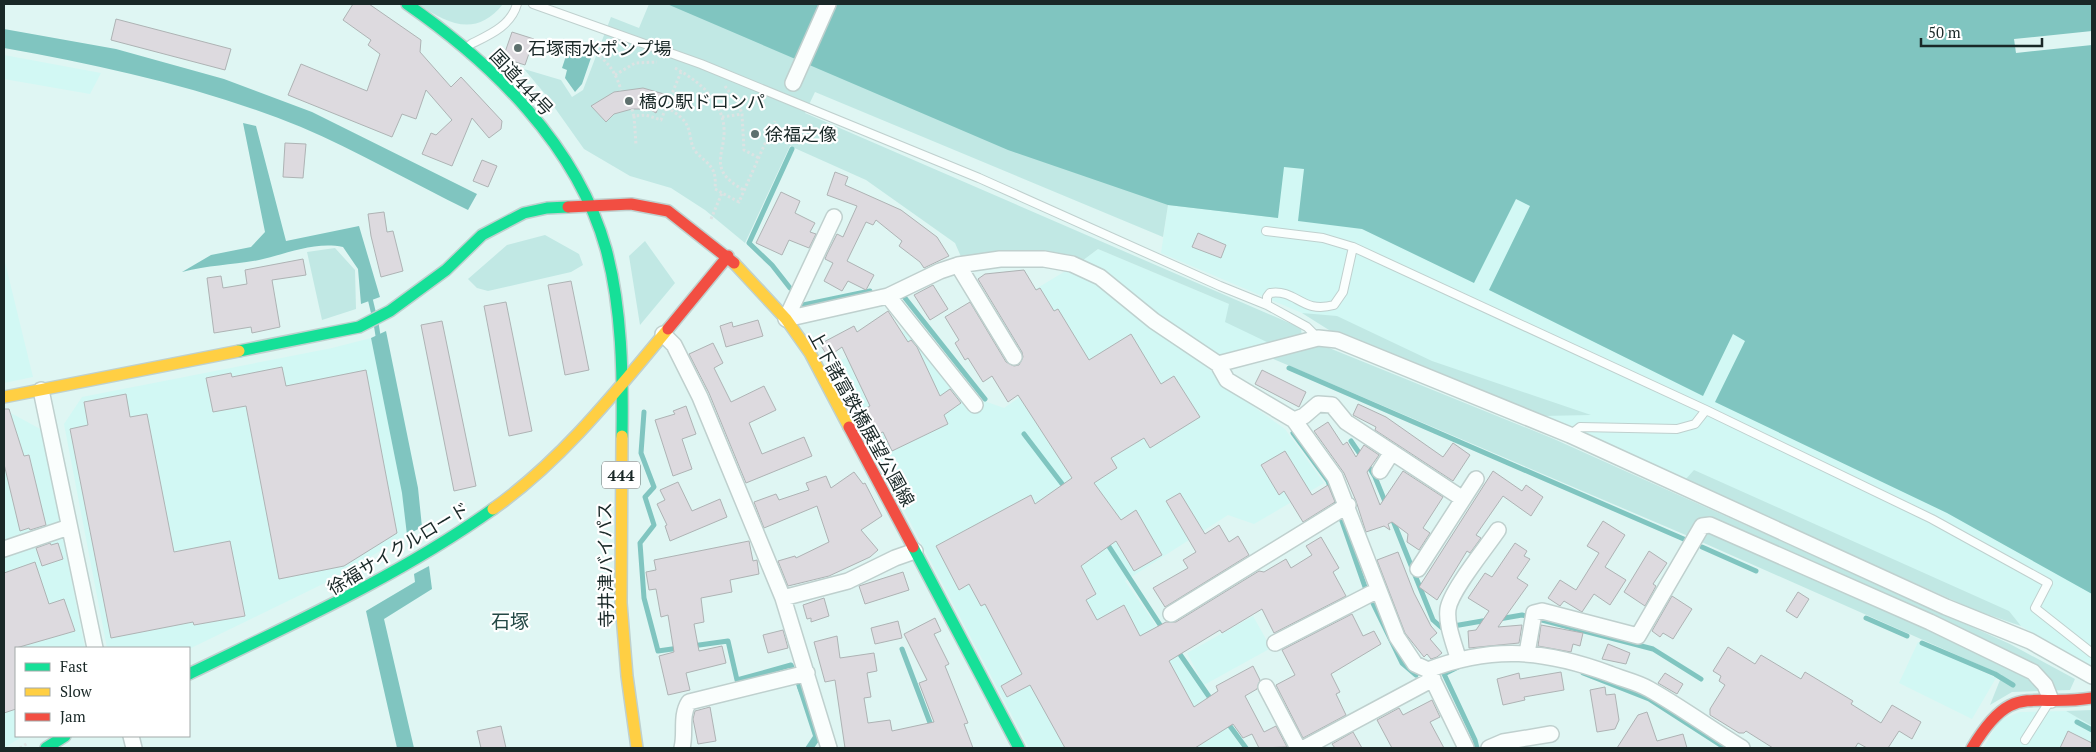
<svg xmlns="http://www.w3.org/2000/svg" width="2096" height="752" viewBox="0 0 2096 752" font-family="'PT Serif','Noto Sans JP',serif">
<rect width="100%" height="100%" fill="#dff6f3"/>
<path fill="#d2f8f4" d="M1235 4 2092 175V668L2021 626 1975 610 1536 413 1337 335 1302 313 1161 253 1168 205Z
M4 55 101 73 90 94 4 79Z
M1098 249 1229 304 1271 344 1204 364 1234 393 1285 429 1324 483 1254 524 1228 515 1125 581 1242 748H1029L828 366 918 325 981 400 1004 408 1034 387 991 316 1082 261Z
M4 258 33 377 4 383Z
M371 338 402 493 407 535 329 581 189 649 107 648 64 424 82 397 332 348Z
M9 412 42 430 85 648H16V736H23L4 748V413Z
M1253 616 1271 648 1204 685 1187 653Z
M1918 642 1996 678 1972 719 1899 683Z
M2066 711 2092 726V748H1983L2000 720 2020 712Z"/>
<path fill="#c1e8e4" d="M418 4H503C476 38 448 24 418 4Z
M649 4H671L1278 218 1168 205 1163 237 815 92 805 113 1301 328 1302 337 1554 439 2010 644 2075 679 2070 690 2012 692 1990 705 2002 675 1688 536 1271 358V344L1225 322 1229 304 1098 249 1082 261 962 259 955 243 866 180 790 146 745 243 705 210 671 188 630 176 584 149 545 94 524 69 561 80 572 97 583 90 611 17 639 28Z
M545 235 579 254 583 265 571 272 488 291 477 288 468 279 507 245Z
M645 241 675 283 640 325 629 256Z
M335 248 355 270 356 309 322 320 307 252Z
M1302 313 1337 316 1432 361 1591 415 1542 416 1337 335Z
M1694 470 2009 611 2021 626 1975 610 1685 480Z
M2092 710V726L2066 711Z"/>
<path fill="#80c5c0" d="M667 4H2092V594L1947 513 1715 402 1745 341 1733 334 1703 396 1489 290 1530 206 1516 199 1474 283 1362 229 1298 221 1304 169 1284 167 1278 218 1168 205 1008 150Z
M4 29 116 49 224 79 312 112 477 194 468 210C413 183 357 151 301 127 206 88 104 66 4 48Z
M575 49 592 55 582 84 575 92 565 78 567 70 562 68 567 53 573 55Z
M243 123 256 126 286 241 359 226 380 297 361 304 358 269 343 247C315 241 286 254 259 260 232 265 209 265 182 272L211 255 251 247 265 232Z
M386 331 418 488 422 527 407 535 402 493 371 338Z
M429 566 432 589 384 619 414 748H397L366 611 415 582 414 574Z
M797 687H805L821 738 814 748H805L813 736Z"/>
<path fill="#dff6f3" d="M2092 31V45L2016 53 2014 39Z"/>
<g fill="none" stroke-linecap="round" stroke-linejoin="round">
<path stroke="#80c5c0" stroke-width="5" d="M790 288 772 265 749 243 792 149
M369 294 374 315
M905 298 985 399
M803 305 870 291
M376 323 379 342
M1289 368 1686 540
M644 412 641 453 654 487 645 497 654 525 640 543 644 598 658 651 679 648
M1293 433 1328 481 1365 587 1402 663 1416 675
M1024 434 1066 489
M1351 441 1362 457
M1367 464 1375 477 1386 504
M1392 518 1433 620 1442 628 1488 620
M1106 542 1164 631
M1702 547 1756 571
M1866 618 1907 636
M1499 619 1522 615 1653 649 1701 679
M1922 643 1995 674 2013 685
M692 646 728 641 737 680 791 665 802 693
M902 649 932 728
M1177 650 1212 701
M1458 667 1444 674 1475 740 1477 748
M1583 673 1649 699 1725 748
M1227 722 1246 748
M2077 722 2092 730"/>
</g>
<path fill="#dddadf" stroke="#aeb3b4" d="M353 4H369L421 40 420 52 451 87 461 77 502 121 501 129 489 138 472 118 452 166 422 154 431 133 436 135 452 120 426 90 416 119 402 114 392 137 288 95 301 64 367 91 380 54 368 45 371 40 343 20Z
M116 19 231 49 225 70 111 40Z
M512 32 534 39 525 65 503 58Z
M643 88 664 94 656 113 649 109H632L614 114 606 122 591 106 614 92Z
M285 143 306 144 303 178 283 177Z
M482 160 497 166 488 187 473 181Z
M835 172 848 177 845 185 901 210 937 237 949 256 924 268 920 262 899 246 902 241 876 220 873 225 866 222 847 261 874 275 866 290 848 281 842 291 824 281 833 263 825 259 827 254 837 234 843 237 857 206 827 195Z
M781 192 800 201 795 213 815 223 810 232 816 234 809 248 789 240 782 255 756 243Z
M384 212 387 232 393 231 403 271 381 277 371 236 368 214Z
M1198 233 1226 245 1221 258 1192 247Z
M303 259 306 275 272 280 280 327 252 333 251 327 214 333 207 278 221 276 223 288 247 284 245 270Z
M1024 270 1036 290 1040 288 1054 311 1058 309 1089 360 1131 334 1161 384 1174 376 1200 417 1150 448 1144 438 1111 458 1117 468 1094 483 1121 520 1136 510 1162 555 1134 571 1116 541 1081 566 1096 594 1086 600 1097 620 1124 605 1140 636 1166 622H1176L1259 571 1264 572 1286 559 1291 568 1312 555 1306 546 1321 537 1339 568 1333 572 1346 596 1274 633 1262 609 1222 633 1220 630 1169 661 1194 707 1218 691 1216 686 1253 666 1260 680 1257 689 1245 696 1264 732 1276 726 1287 747 1259 748 1252 734 1243 738 1233 724 1195 748H1065L1030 685 1007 697 1001 686 1022 674 985 604 981 606 969 584 959 590 936 546 1031 495 1035 504 1072 478 1018 395 1008 402 992 376 983 382 968 358 965 360 955 343 959 340 945 317 970 302 1006 362 1014 366 1019 365 1023 357 1022 352 978 279 985 274Z
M571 281 589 370 565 375 548 285Z
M933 285 948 309 930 320 914 295Z
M506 302 532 431 509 436 484 306Z
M888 311 908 342 911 340 917 347 940 396 950 389 961 403 944 415 948 424 892 451 883 432 869 438 865 429 857 413 870 406 842 347 828 357 820 344 854 326 857 332Z
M758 320 763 336 726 347 720 326 732 322 733 327Z
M442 321 476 486 454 491 421 325Z
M713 343 723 363 714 368 731 402 764 386 776 410 749 423 762 454 804 437 812 456 746 483 709 393 689 354Z
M282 367 286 386 366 370 397 533 344 566 279 579 246 406 213 412 206 378 231 373 232 377Z
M1262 370 1306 392 1299 407 1255 384Z
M126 394 130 417 147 414 174 552 230 541 245 616 194 625 193 622 111 638 70 429 88 425 84 402Z
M1358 404 1386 417 1443 457 1453 443 1470 455 1453 481 1375 430 1376 427 1353 415Z
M686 406 696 434 682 439 692 469 673 476 655 420 675 414 673 411Z
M4 409H9L24 456 29 455 46 525 30 530 29 528 20 531 4 464Z
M1328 422 1343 445 1347 442 1356 457 1364 445 1379 455 1367 472 1380 505 1403 471 1443 497 1423 528 1430 533 1419 550 1407 542 1408 534 1392 522 1388 524 1390 530 1384 526 1366 532 1356 501 1344 473 1314 431Z
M1285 451 1312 495 1328 485 1335 502 1303 522 1284 491 1279 495 1261 465Z
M1493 471 1522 491 1526 485 1543 497 1531 516 1503 496 1476 535 1481 538 1470 553 1467 551 1437 600 1419 587Z
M854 472 863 484 865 483 882 516 861 530 878 550 870 557 829 576 788 586 778 561 795 556 796 558 829 542 817 506 764 528 754 502 776 494 779 500 809 490 806 483 826 476 831 488Z
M678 482 692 511 720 499 727 517 670 541 665 526 667 525 657 504 665 500 660 490Z
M1180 493 1205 534 1219 525 1229 542 1238 536 1249 555 1165 607 1153 588 1188 568 1183 560 1196 552 1166 501Z
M1603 521 1625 535 1605 567 1626 580 1610 605 1594 594 1582 612 1564 601 1560 606 1548 598 1560 580 1576 590 1599 553 1587 546Z
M749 541 753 561 757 560 759 574 730 580 732 592 701 598 704 622 694 624 699 651 722 646 726 663 686 673 690 690 668 695 659 656 674 652 668 615 661 617 656 589 649 590 646 572 656 570 654 560Z
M50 543 51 545 58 543 63 559 42 566 36 548Z
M1515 543 1527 551 1524 556 1530 559 1517 578 1528 585 1498 627 1522 625 1519 643 1469 648 1468 631 1476 630 1489 611 1468 598 1485 573 1492 577Z
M1649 551 1667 563 1653 584 1656 586 1645 606 1624 592Z
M1398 552 1414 593 1431 626 1437 633 1430 639 1442 653 1437 657 1431 659 1427 654 1424 657 1405 633 1377 560Z
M35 562 49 604 64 599 75 631 16 648V709L4 713V573Z
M903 572 909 590 865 604 859 586Z
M1798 592 1809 599 1797 618 1786 611Z
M1672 596 1692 609 1673 639 1663 633 1660 637 1652 631Z
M824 598 829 616 811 622V618L807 619 803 605Z
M1352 614 1363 636 1374 631 1381 644 1331 674 1340 692 1336 694 1346 715 1303 738 1276 685 1295 675 1282 650Z
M935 618 941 631 934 634 949 664 945 666 968 723 964 724 973 748H845L835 680 825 682 814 642 837 636 840 658 874 653 877 671 867 673 871 697 864 698 868 723 890 720 892 731 934 722 919 683 927 680 904 634Z
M898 621 902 638 875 644 871 628Z
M1541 625 1583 633 1580 646 1573 644 1571 652 1538 646Z
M783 630 788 648 768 653 763 635Z
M1608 644 1630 653 1626 664 1602 659Z
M1728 647 1755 664 1761 655 1801 679 1805 672 1853 701 1851 704 1881 723 1892 705 1921 722 1912 739 1899 731 1888 748H1867L1858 743 1855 748H1773L1746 731 1744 733H1739L1710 715V709L1725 685 1719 681 1721 676 1713 671Z
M1561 672 1564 690 1524 697 1525 700 1503 705 1497 679 1519 673 1520 679Z
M1665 673 1683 684 1677 694 1658 683Z
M1605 687 1606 695 1615 694 1619 720 1615 729 1597 732 1590 690Z
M1432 700 1440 717 1430 722 1444 748H1392L1377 720 1399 708 1403 715Z
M710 707 716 741 698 744 693 719 695 711Z
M1647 712 1657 741 1683 734 1687 748H1617L1638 715Z
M501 726 506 748H481L477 731Z
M2068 731 2092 743V748H2060Z
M1353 732 1362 748H1335L1332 744Z"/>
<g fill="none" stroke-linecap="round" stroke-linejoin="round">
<defs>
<path id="lane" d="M533 4 701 64 979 178 1220 286 1267 305 1307 327 1318 338
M471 44C489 35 511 26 517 4
M1266 231 1323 238 1353 247 1706 410 1932 519 2048 583 2035 608 2092 653
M1267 305V297L1270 293C1297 289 1301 314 1334 305L1343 292 1353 247
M1570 435 1580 427 1677 429 1695 424 1706 410
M2025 740 2049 702"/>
<path id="street" d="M793 83 828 4
M958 265 1014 357
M888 296 975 405
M786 319 888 296 940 271 958 265 1000 259H1044L1072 264 1100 277 1154 321 1218 364 1227 380 1294 420 1335 477 1397 637 1415 664 1428 670 1466 748
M786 319 834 217
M663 334 674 345 700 397 783 598 829 748
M1218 364 1318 338 1337 340 1570 435 1946 607 2030 641 2092 676
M41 390 95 648
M1294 420 1304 416 1318 404 1332 405 1346 422 1463 499
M1380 471 1392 452
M4 549 69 527
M1418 569 1476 479
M783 598 848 581 895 558 915 551
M1171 614 1348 505
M1275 643 1378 590
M1527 653 1534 613 1542 611 1638 636 1702 526 1710 525 1930 622 2033 672 2045 685 2051 700
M1458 658C1454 643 1446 625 1448 609 1451 590 1486 548 1498 530
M1428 670C1493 645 1545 650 1610 674 1622 679 1637 682 1649 689 1681 707 1711 729 1742 748
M1266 687 1298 748
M131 736 134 748
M682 748C686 733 680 716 689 702L807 673
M1304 748 1433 679
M1489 748 1503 742 1551 734"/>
<path id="fast" d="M407 4C492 63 577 145 606 249 622 308 623 375 622 436
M239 351 359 327 390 311 446 270 482 235 524 213 547 208 568 207
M913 547 1019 748
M189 674C292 624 399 576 493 509
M46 748 65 736"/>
<path id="slow" d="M734 263 786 319 810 353 849 427
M4 397 239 351
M622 436 621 603 627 676 637 748
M493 509C562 460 614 394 668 329"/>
<path id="jam" d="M568 207 631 204 668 211 734 263
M668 329 728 256
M849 427 913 547
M1972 748C2013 680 2029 708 2092 698"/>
</defs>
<use href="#lane" stroke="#bfd0ce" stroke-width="10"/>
<use href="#street" stroke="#bfd0ce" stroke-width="18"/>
<use href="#fast" stroke="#bfd0ce" stroke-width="14"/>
<use href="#slow" stroke="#bfd0ce" stroke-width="14"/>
<use href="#jam" stroke="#bfd0ce" stroke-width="14"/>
<path stroke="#dce3e3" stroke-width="3" stroke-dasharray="2.5 2.5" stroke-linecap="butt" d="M574 41C599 53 613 63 621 90
M675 68C695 79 715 94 722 117 732 150 701 167 744 190
M615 75 635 63 657 62
M725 86 732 96H736L742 114 744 150 759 158
M667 107C672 111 681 116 685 122 692 131 689 144 696 152 709 166 717 166 715 189L722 193
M632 109 634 116 646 115 661 120 681 72
M634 116 636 145
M722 117 742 114
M711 219 722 193 739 202 775 121
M20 748 28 743"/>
<use href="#lane" stroke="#fafefd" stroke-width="8"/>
<use href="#street" stroke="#fafefd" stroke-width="15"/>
<use href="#fast" stroke="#16e098" stroke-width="11"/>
<use href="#slow" stroke="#ffcf43" stroke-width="11"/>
<use href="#jam" stroke="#f24e42" stroke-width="11"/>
</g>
<g fill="#5e706e" stroke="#fff" stroke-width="2">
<circle cx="518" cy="48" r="5"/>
<circle cx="629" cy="101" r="5"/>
<circle cx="755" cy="134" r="5"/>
</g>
<g text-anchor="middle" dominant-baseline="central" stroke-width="4.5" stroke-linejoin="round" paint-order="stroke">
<rect fill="#fff" stroke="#5e6868" stroke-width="1" x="602" y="461.5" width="38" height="27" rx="4"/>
<g font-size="16" font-weight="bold" fill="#192827">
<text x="621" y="475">444</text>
</g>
<g font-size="18" fill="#192827" stroke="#fff" text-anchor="start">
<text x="528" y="48">石塚雨水ポンプ場</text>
<text x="639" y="101">橋の駅ドロンパ</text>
<text x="765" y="134">徐福之像</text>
</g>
<g font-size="18" fill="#192827" stroke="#fff">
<text transform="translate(522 82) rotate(47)">国道444号</text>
<text transform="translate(862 418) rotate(61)">上下諸富鉄橋展望公園線</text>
<text transform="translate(398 548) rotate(-31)">徐福サイクルロード</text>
<text transform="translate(605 565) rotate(-91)">寺井津バイパス</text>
</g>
<g font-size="19" fill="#244845" stroke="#fff">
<text x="510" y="620">石塚</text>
</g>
</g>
<rect width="2096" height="752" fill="none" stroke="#192827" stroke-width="10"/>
<rect x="15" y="647" width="175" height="90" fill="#ffffff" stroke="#a3a9a9"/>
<rect x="25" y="663" width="25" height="8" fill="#16e098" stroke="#a3a9a9"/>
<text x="60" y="672" font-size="15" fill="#192827">Fast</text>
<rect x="25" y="688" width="25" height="8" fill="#ffcf43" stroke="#a3a9a9"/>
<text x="60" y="697" font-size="15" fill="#192827">Slow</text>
<rect x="25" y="713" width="25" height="8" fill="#f24e42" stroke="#a3a9a9"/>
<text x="60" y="722" font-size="15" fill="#192827">Jam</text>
<path d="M1921 38v8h121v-8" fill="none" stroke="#192827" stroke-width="2.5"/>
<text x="1928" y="38" font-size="15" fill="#192827" stroke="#ffffff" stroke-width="4" paint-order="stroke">50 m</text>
</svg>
